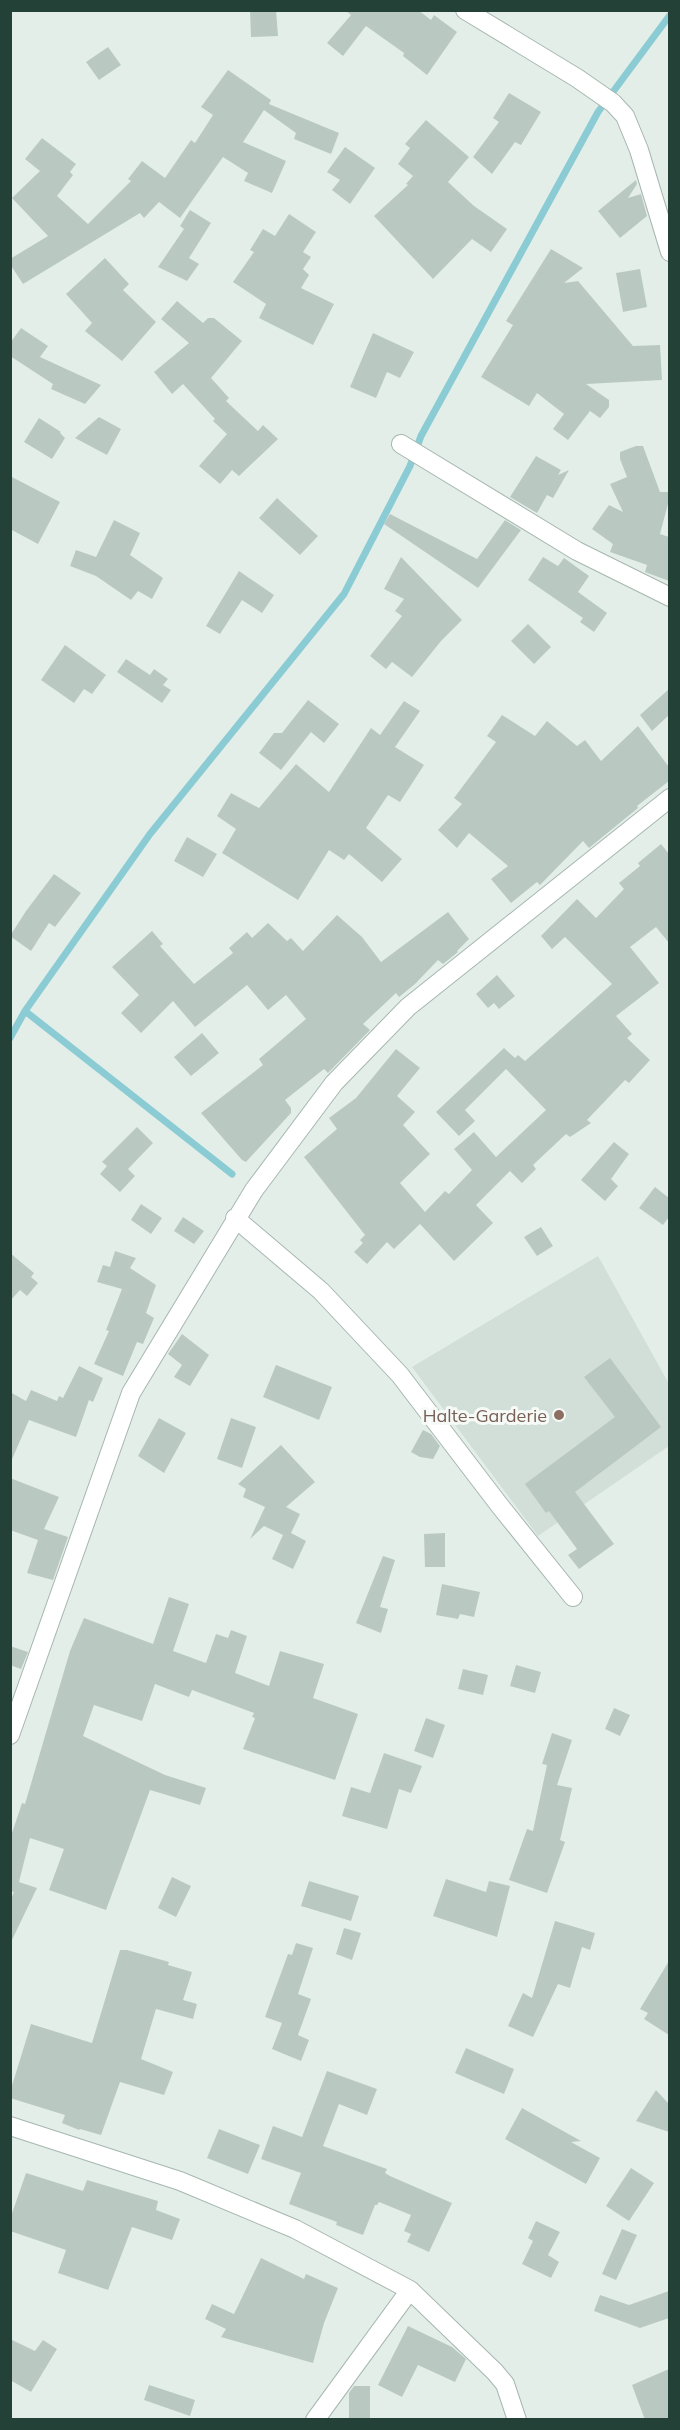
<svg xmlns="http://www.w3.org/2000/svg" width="680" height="2430" viewBox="0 0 680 2430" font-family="Mulish,sans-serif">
<rect width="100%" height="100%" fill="#e4eee9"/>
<path fill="#d2ded8" d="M598 1256 669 1384V1446L538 1536 412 1367Z"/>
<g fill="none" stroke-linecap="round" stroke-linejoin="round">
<path stroke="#8bccd4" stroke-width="7" d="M25 1011 232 1174
M10 1038 25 1011 150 834 344 594 410 466 421 436 598 112 670 15"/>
</g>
<path fill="#b9c9c2" d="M250 10H276L278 36 251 37Z
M345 10H418L431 20 434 15 457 32 427 75 403 56 404 53 366 26 343 56 327 43 351 15Z
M108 47 121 65 99 80 86 62Z
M228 70 271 100 269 104 339 133 331 154 294 139 296 133 264 110 243 142 286 161 272 193 244 181 248 173 223 157 180 218 159 202 144 218 140 213 23 284 10 264V259L48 236 12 198 40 171 25 159 42 138 76 164 70 172 73 175 57 196 88 224 131 181 128 179 142 161 165 178 191 140 195 143 213 115 201 107Z
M509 93 541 112 521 145 515 142 492 174 473 157 499 122 493 118Z
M426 120 469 157 448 182 474 206 507 229 491 252 472 239 433 279 374 216 408 185 406 184 413 176 398 164 410 148 405 144Z
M345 147 375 168 350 204 332 190 340 180 327 172Z
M636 180 637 184 628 198 641 194 647 216 620 238 598 211Z
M190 210 211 223 189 258 199 264 187 281 158 267 184 229 180 226Z
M289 214 316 232 303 252 311 257 303 269 309 275 301 288 334 304 313 345 259 318 266 304 233 282 254 252 250 250 263 229 275 236Z
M551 249 583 268 564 283 578 281 633 346 660 345 662 380 586 384 609 400V407L600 418 590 411 568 440 553 429 564 414 537 393 529 406 481 377 513 325 506 321Z
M105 258 129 284 123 290 156 322 122 361 85 331 92 323 66 294Z
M640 269 647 307 623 312 616 273Z
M177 301 203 323 208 318H214L242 341 211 378 229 398 226 401 258 431 263 425 278 439 239 476 232 470 220 484 199 466 227 434 213 421 215 419 183 384 172 394 154 372 189 343 161 319Z
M21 328 48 346 40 357 101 385 85 404 51 389 53 384 10 356V343Z
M373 333 414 352 400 378 387 372 376 398 350 387Z
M99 417 121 429 107 455 75 438Z
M39 418 61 432 60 433 65 438 52 459 24 442Z
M636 446H643L660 492H669V500L660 534 669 537V581L645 572 647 565 610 552 613 544 592 529 609 505 623 512 610 484 627 477 620 459V452Z
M536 456 561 470 558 475 569 470 553 498 547 495 537 513 510 497Z
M10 476 60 502 38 544 10 529Z
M277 498 318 536 300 555 259 518Z
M390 514 477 559 505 520 521 530 478 588 384 524Z
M114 520 140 533 130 555 163 578 152 599 138 591 131 600 96 576 70 566 76 550 96 557Z
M401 557 462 620 441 641 412 677 392 662 386 669 370 656 402 616 395 611 404 599 384 589Z
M543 557 558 566 564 558 589 576 578 592 607 613 594 632 580 622 583 618 528 580Z
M239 571 274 595 262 613 242 600 220 634 206 626Z
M528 624 551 647 534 664 511 641Z
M65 645 106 675 92 694 84 689 74 703 41 680Z
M126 659 150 675 154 669 168 679 163 685 171 690 162 703 117 672Z
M669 689V715L652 731 640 715Z
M308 700 339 724 324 743 311 732 281 770 259 753 274 733H282Z
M404 701 420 711 395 747 424 765 400 802 388 795 366 828 402 859 382 882 349 854 344 860 329 850 298 900 222 853 236 829 217 816 231 793 259 808 296 764 329 792 371 728 380 735Z
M502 715 535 736 547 721 577 746 585 740 601 761 638 726 669 767V781L637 806 638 808 589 848 583 841 540 885 537 882 511 903 491 879 508 866 469 833 457 848 438 830 462 804 454 798 496 742 487 736Z
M187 837 217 854 203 877 174 861Z
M661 844 669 854V943L656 927 630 947 659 983 616 1016 632 1034 627 1038 650 1060 629 1083 625 1080 587 1120 591 1123 570 1137 566 1134 533 1165 536 1169 522 1183 510 1171 476 1205 493 1223 454 1261 420 1224 394 1249 387 1242 367 1264 354 1252 363 1243 360 1240 365 1235 304 1157 337 1129 329 1118 356 1098 396 1049 420 1068 397 1096 415 1112 403 1125 430 1154 400 1183 425 1212 445 1191 449 1194 472 1170 454 1149 474 1132 496 1157 546 1110 506 1069 465 1110 475 1121 459 1136 436 1112 504 1048 515 1058 518 1055 525 1061 612 984 565 937 552 949 541 936 577 899 596 918 624 889 619 883 640 866 638 863Z
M54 874 81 893 55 927 49 923 31 951 10 936 26 911Z
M448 912 469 939 457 951 458 952 443 964 438 960 415 984 399 997 396 993 363 1024 370 1030 328 1073 324 1069 285 1100 291 1108V1113L246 1162 242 1160 201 1113 263 1065 259 1059 306 1019 286 995 268 1010 247 985 195 1027 173 1001 141 1033 121 1013 139 995 112 967 152 931 163 944 160 946 194 984 233 953 229 948 247 932 252 938 268 923 287 941 291 938 303 951 337 915 362 937 381 962Z
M497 975 515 996 499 1009 494 1003 488 1008 476 994Z
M202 1033 219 1053 191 1076 174 1057Z
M137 1127 153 1143 128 1169 135 1176 120 1192 100 1174 107 1166 102 1162Z
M614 1142 629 1154 611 1179 618 1186 605 1201 581 1180Z
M655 1187 669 1198V1217L663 1225 639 1208Z
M141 1204 162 1218 151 1234 131 1220Z
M183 1217 204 1231 194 1244 174 1231Z
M541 1227 553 1246 537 1256 524 1237Z
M115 1251 136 1258 130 1268 156 1285 146 1313 154 1318 143 1344 137 1342 123 1376 94 1364 109 1331 106 1330 122 1289 97 1282 103 1265 110 1267Z
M10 1253 34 1273 31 1277 38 1283 27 1296 20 1290 10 1301Z
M182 1334 209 1355 190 1386 174 1377 182 1365 168 1354Z
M610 1358 661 1427 575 1492 614 1544 579 1569 568 1555 577 1549 549 1511 546 1513 525 1484 615 1417 584 1377Z
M276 1365 332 1387 319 1420 263 1397Z
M79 1366 103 1378 93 1402 89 1400 76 1437 29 1420 10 1464V1392L26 1401 31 1390 57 1401 59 1396 63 1398Z
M159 1418 186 1433 164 1473 138 1456Z
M231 1418 256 1427 242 1468 217 1459Z
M423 1430 431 1434 440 1446 433 1459 420 1457 411 1452Z
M281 1445 315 1482 286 1507 300 1514 291 1533 306 1541 293 1569 272 1559 283 1535 264 1526 250 1539 265 1507 243 1497 246 1489 238 1484Z
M10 1478 59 1497 44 1529 68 1537 53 1580 27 1573 38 1540 10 1530Z
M445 1533V1567H425L424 1534Z
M383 1556 395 1560 380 1607 388 1609 381 1633 356 1623Z
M442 1584 480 1592 474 1617 460 1614 458 1619 436 1615Z
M169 1597 189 1604 173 1651 206 1663 216 1634 228 1638 231 1630 247 1636 235 1673 269 1686 280 1651 324 1664 313 1698 358 1714 335 1780 243 1749 255 1718 252 1717 254 1713 192 1690 189 1697 155 1684 142 1721 94 1705 83 1736 165 1775 206 1788 200 1805 150 1790 106 1910 49 1890 64 1849 30 1838 19 1882 37 1888 10 1944V1901L14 1892 10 1891V1839L22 1803 25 1804 70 1651 84 1618 153 1644Z
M10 1646 28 1652 21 1669 10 1665Z
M516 1665 541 1672 535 1693 510 1686Z
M463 1669 488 1675 483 1695 458 1689Z
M614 1708 630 1715 620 1736 605 1729Z
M426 1718 445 1725 433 1758 414 1751Z
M552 1733 572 1740 557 1785 572 1788 560 1840 565 1842 547 1893 509 1880 527 1829 533 1831 547 1765 542 1764Z
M384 1753 422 1766 411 1793 399 1789 387 1829 342 1816 351 1787 370 1793Z
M172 1877 191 1886 176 1917 158 1908Z
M446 1879 486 1892 489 1881 510 1886 497 1937 433 1916Z
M309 1881 359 1896 351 1921 301 1906Z
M555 1921 595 1933 590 1950 582 1947 570 1988 558 1984 533 2037 508 2026 523 1993 532 1998Z
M344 1928 361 1933 352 1960 336 1954Z
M296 1943 313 1948 298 1994 311 1999 298 2035 309 2040 301 2061 272 2049 282 2023 265 2017 288 1954 292 1955Z
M120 1950H127L169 1962 168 1965 192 1972 183 2000 197 2004 193 2019 156 2009 141 2059 173 2072 164 2095 120 2082 101 2135 80 2129 79 2130 62 2123 65 2115 10 2098V2092L31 2024 92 2043Z
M669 1961V2035L644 2019 648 2013 640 2009Z
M466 2048 514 2069 504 2094 455 2073Z
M327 2071 377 2089 367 2115 339 2104 323 2146 387 2169 385 2173 390 2176 452 2203 429 2252 407 2242 411 2234 404 2231 411 2215 379 2202 377 2205H375L363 2235 336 2225 337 2222 289 2204 301 2173 261 2159 273 2126 302 2137Z
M656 2090 669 2104V2132L636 2121Z
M522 2108 581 2141 571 2142 600 2158 586 2184 505 2139Z
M219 2129 260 2145 248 2174 207 2158Z
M631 2168 654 2183 629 2221 606 2206Z
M26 2173 83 2191 87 2180 158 2201 156 2210 180 2219 172 2240 132 2227 108 2290 58 2273 66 2250 10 2231V2219Z
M536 2221 560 2232 548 2255 559 2262 551 2278 522 2264 533 2241 528 2238Z
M622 2229 637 2235 616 2280 602 2274Z
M261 2258 304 2279 306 2274 338 2288 324 2323 313 2363 221 2337 226 2329 205 2319 212 2304 234 2314Z
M669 2291V2318L640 2328 594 2311 600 2295 629 2305Z
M408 2326 452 2347 466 2359 455 2382 418 2365 402 2397 378 2385Z
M10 2339 35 2351 43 2340 57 2349 31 2392 10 2380Z
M669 2369V2420H645L632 2385Z
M149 2385 195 2400 190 2416 144 2400Z
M354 2386H370V2420H349V2393Z"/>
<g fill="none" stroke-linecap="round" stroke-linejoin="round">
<defs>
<path id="street" d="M465 10 577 78 613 103 625 116 639 150 670 252
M401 444 577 551 670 597
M235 1218 321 1291 400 1375 500 1506 573 1597
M10 1735 131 1393 254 1190 334 1083 408 1007 670 798
M10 2126 180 2181 295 2229 410 2290 495 2372 505 2384 517 2420
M315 2420 410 2290"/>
</defs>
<use href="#street" stroke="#a6b7b0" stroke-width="20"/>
<use href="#street" stroke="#fff" stroke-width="18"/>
</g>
<circle fill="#8d6e63" stroke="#f5faf7" stroke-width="2" cx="559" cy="1415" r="6"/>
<g text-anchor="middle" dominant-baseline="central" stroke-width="6" stroke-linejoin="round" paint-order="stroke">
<g font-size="18" fill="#785e54" stroke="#f5faf7" text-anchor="end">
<text x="547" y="1415">Halte-Garderie</text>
</g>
</g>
<rect width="680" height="2430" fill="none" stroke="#234137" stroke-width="24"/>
</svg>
